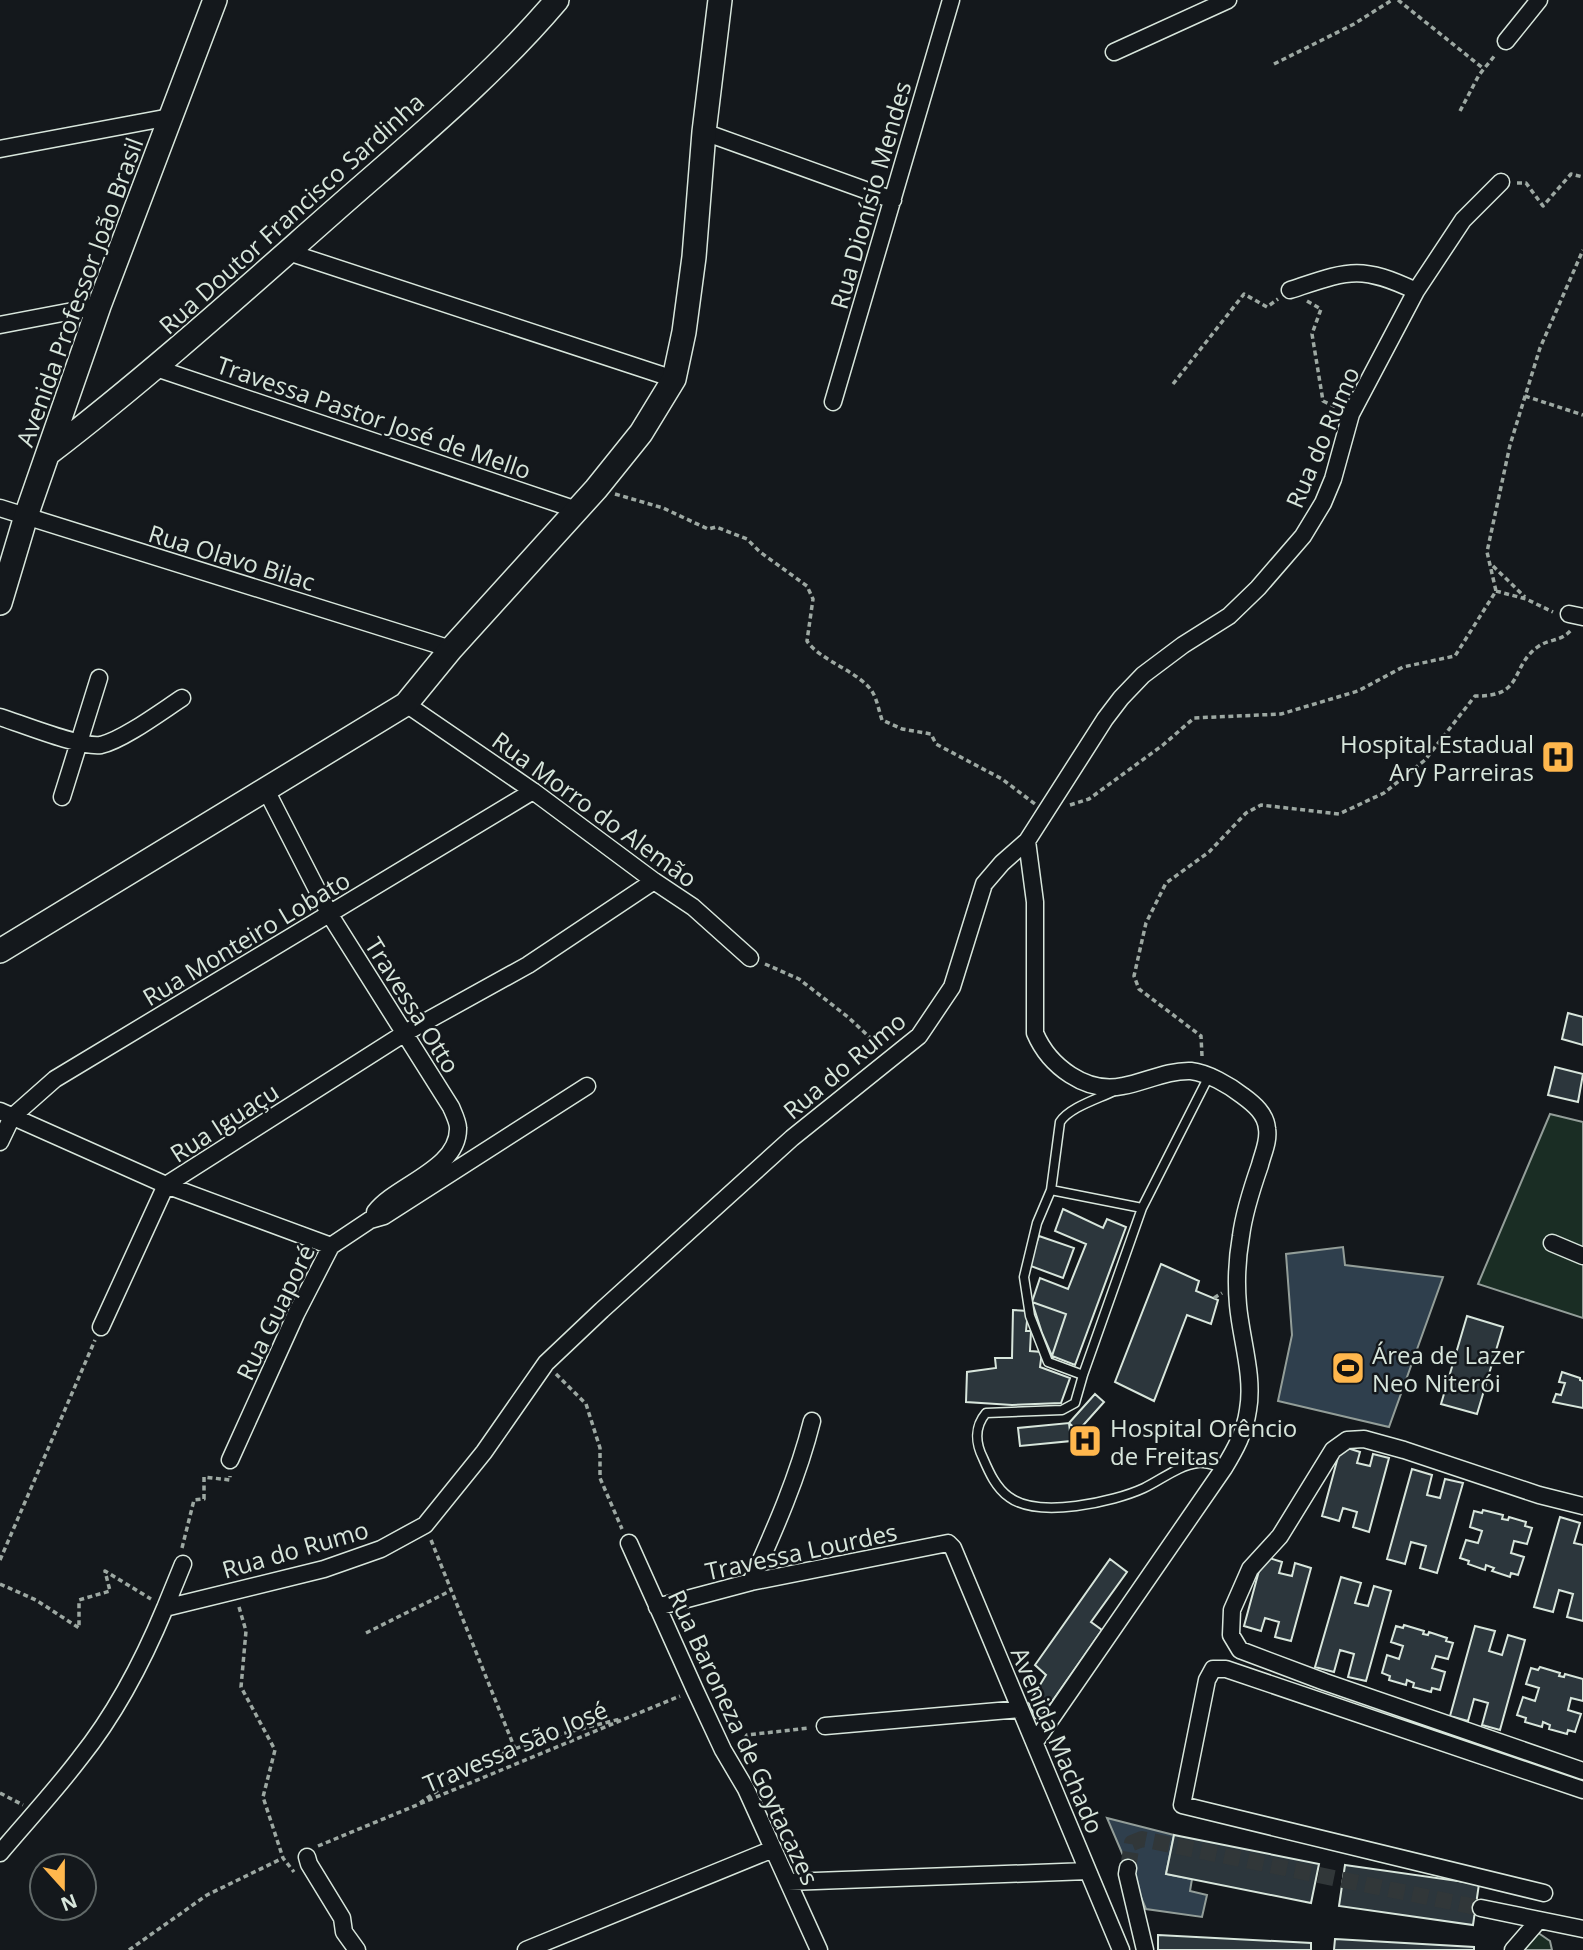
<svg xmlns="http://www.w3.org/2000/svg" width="1583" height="1950" viewBox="0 0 1583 1950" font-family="'Open Sans',sans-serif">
<rect width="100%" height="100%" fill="#14181c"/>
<path fill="#1a2d24" stroke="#939e99" stroke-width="2" d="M1550 1114 1583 1122V1318L1478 1284Z
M1537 1932 1550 1941 1552 1950H1524Z"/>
<path fill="#2f3f4d" stroke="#939e99" stroke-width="2" d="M1343 1247 1345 1265 1443 1277 1389 1427 1278 1401 1292 1335 1286 1254Z
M1107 1818 1174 1835 1166 1874 1192 1879 1190 1891 1207 1895 1202 1917 1146 1909Z"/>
<path fill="#2c363c" stroke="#d8e6dc" stroke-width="2" d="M1568 1013 1583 1017V1045L1562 1039Z
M1555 1067 1583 1074 1578 1102 1548 1095Z
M1063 1209 1103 1228 1107 1219 1126 1227 1075 1365 1052 1356 1066 1314 1032 1302 1040 1278 1068 1289 1086 1244 1055 1231Z
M1039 1236 1074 1248 1063 1278 1028 1265Z
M1161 1264 1199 1281 1196 1291 1218 1300 1211 1324 1187 1315 1154 1401 1115 1382Z
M1032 1302 1066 1314 1052 1356 1042 1333Z
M1013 1310 1028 1311 1026 1331H1031L1030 1351 1042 1352 1040 1367 1070 1378 1061 1403 1012 1405 966 1402 967 1372 996 1368 995 1358H1012Z
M1467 1316 1503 1327 1477 1414 1441 1404Z
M1562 1372 1580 1378V1380L1583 1381V1408L1553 1402 1556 1394 1561 1395 1565 1383 1559 1382Z
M1095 1394 1104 1402 1078 1431 1069 1423Z
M1069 1423 1071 1441 1020 1446 1018 1428Z
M1341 1446 1360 1452 1357 1463 1370 1466 1373 1454 1389 1458 1369 1532 1353 1527 1357 1512 1343 1508 1339 1521 1322 1516Z
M1412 1469 1432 1475 1427 1495 1440 1498 1445 1479 1463 1483 1437 1573 1420 1568 1426 1546 1411 1542 1405 1564 1387 1559Z
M1483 1510 1503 1515 1502 1519 1508 1520 1509 1517 1526 1522 1525 1526 1532 1528 1527 1544 1514 1541 1511 1553 1524 1557 1518 1575 1511 1573 1510 1577 1492 1571 1494 1568 1486 1565 1485 1570 1468 1564 1469 1561 1460 1558 1466 1540 1478 1543 1482 1531 1470 1527 1474 1511 1482 1513Z
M1560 1517 1580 1523 1574 1543 1583 1545V1621L1567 1617 1573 1594 1559 1590 1553 1612 1534 1607Z
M1263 1556 1282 1562 1279 1573 1292 1576 1295 1563 1311 1568 1291 1641 1275 1637 1279 1622 1265 1618 1261 1631 1244 1626Z
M1110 1559 1127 1572 1091 1622 1102 1630 1039 1720 1035 1718 1029 1703 1046 1675 1035 1665Z
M1341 1577 1361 1583 1355 1603 1368 1606 1374 1586 1391 1591 1366 1681 1348 1677 1354 1654 1340 1650 1334 1672 1315 1667Z
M1404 1625 1424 1631 1423 1634 1428 1635 1429 1632 1447 1638 1446 1641 1453 1643 1448 1659 1436 1656 1432 1668 1445 1672 1440 1690 1432 1688 1431 1692 1413 1687 1414 1683 1407 1680 1406 1685 1389 1680 1390 1676 1382 1673 1387 1655 1399 1659 1403 1646 1391 1642 1396 1626 1403 1628Z
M1475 1626 1495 1631 1489 1651 1502 1655 1508 1635 1525 1640 1500 1730 1482 1725 1488 1703 1474 1699 1468 1721 1450 1716Z
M1540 1667 1560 1673 1559 1676 1564 1677 1565 1674 1583 1679V1701L1571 1698 1568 1710 1581 1714 1575 1732 1568 1730 1567 1734 1549 1729 1550 1725 1543 1722 1542 1727 1525 1722 1526 1718 1517 1715 1523 1697 1535 1701 1539 1688 1526 1684 1531 1668 1538 1670Z
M1174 1835 1319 1864 1311 1903 1166 1874Z
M1345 1865 1479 1884 1473 1925 1339 1906Z
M1158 1935 1311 1943V1950H1158Z
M1335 1939 1474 1947V1950H1334Z"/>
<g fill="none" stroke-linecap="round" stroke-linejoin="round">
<path stroke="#313739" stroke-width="16" stroke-dasharray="16 8" stroke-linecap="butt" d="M1128 1868 1132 1843 1142 1839 1481 1908"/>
<defs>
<path id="lane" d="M1114 1091C1098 1099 1070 1107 1060 1122L1051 1190 1037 1223 1024 1277 1030 1316 1048 1362 1083 1375 1075 1403 1062 1410 986 1413C975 1426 975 1442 983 1458 989 1472 996 1488 1009 1497 1038 1519 1114 1502 1144 1488 1161 1480 1179 1465 1198 1463 1205 1462 1216 1466 1224 1468
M1051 1190 1142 1208
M1083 1375 1142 1208 1209 1076"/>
<path id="street" d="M1506 41 1539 0
M1114 52 1228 0
M704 132 893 200
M0 149 170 117
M288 252 674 379
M1290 290C1348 271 1359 264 1416 291
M0 325 99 306
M156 368 577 510
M833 402 951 0
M0 508 451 649
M1569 614 1583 617
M406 704 533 791 654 881 693 907 750 958
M0 717C22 724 81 748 101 745 123 740 162 711 182 698
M266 790 330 915 451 1107C454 1114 458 1122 458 1128 459 1169 395 1185 375 1212
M62 797 99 678
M1027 841 1035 902V1033C1049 1066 1086 1094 1123 1086 1145 1082 1168 1070 1191 1071 1208 1073 1229 1085 1243 1096 1254 1104 1266 1114 1267 1129 1269 1141 1263 1153 1260 1165 1252 1188 1244 1212 1241 1236 1237 1259 1236 1283 1238 1305 1241 1339 1254 1376 1248 1410 1245 1432 1235 1450 1224 1468L1035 1742
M0 1111 166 1185 331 1246
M0 1142 12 1117 55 1079 533 791
M1552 1243 1583 1256
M101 1327 166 1185 405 1033 528 965 654 881
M230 1460 296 1314 331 1246 370 1220 384 1216 587 1086
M1583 1506 1539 1495 1404 1450 1364 1439 1347 1440 1333 1450 1280 1536 1250 1569 1232 1610 1231 1635 1240 1650 1325 1682 1583 1771
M629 1543 695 1690 723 1750 746 1789 819 1950
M751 1582C775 1529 798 1477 812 1421
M657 1607 751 1582 948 1543 953 1548 1121 1950
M165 1608 183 1564
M825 1726 1020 1709
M0 1853C27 1821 55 1791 80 1758 116 1713 143 1661 165 1608L324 1569 381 1549 425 1525 484 1452 546 1363 602 1310 792 1138 919 1036 952 987 984 884 1002 863 1027 841 1105 719 1121 698 1143 675 1183 645 1229 616 1258 588 1303 536 1323 503 1333 479 1351 414 1416 291 1463 220 1501 182
M307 1857 309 1864 342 1918 344 1932 357 1950
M1128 1868 1127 1874 1145 1950
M788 1882 1088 1871
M1544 1893 1182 1805 1207 1680 1213 1669H1226L1583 1790
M1481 1908 1583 1929
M526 1950 773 1849
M1513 1950 1539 1920"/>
<path id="secondary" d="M49 453C148 377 240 294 333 212 410 144 491 78 557 0
M0 603 26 516 99 306 215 0
M0 951 406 704 451 649 596 489 641 433 674 379 684 332 694 257 704 132 720 0"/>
</defs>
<use href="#lane" stroke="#d8e6dc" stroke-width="11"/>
<use href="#street" stroke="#d8e6dc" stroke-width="19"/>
<use href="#secondary" stroke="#d8e6dc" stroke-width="26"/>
<path stroke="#9da8a2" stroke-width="3.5" stroke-dasharray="5 3.5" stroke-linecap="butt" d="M1398 0 1484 69
M1274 64 1354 24 1392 0
M1460 111 1479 75 1496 54
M1517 183H1526L1543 206 1571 174 1583 177
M1307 301 1321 309 1312 334 1323 401 1336 407
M1173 384 1244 294 1267 307 1278 299
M1525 396 1583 415
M615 494 663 508 708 529 716 527 747 539 760 552 807 586 813 599 807 641C820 661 861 672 873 693 877 700 879 711 882 720L902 729 931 734 936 744 1002 779 1035 804
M1493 566 1525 597
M1496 591 1526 599 1553 612
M1070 805 1089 799 1163 745 1194 718 1281 714 1358 691 1403 667 1455 656 1496 591 1487 552 1510 445 1540 348 1583 250
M765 964 799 979 848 1017 880 1047
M1202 1056 1201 1036 1139 989 1134 976 1146 923 1166 883 1209 852 1246 813 1261 805 1339 814 1384 793 1425 760 1475 696C1526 697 1509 666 1539 646 1552 638 1561 642 1572 629
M1214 1298 1222 1293
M556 1374 586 1404 600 1448V1478L622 1529
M431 1540 515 1749
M182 1548 194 1500 204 1499V1477L230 1480V1476
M0 1560 95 1340
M0 1584 36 1600 79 1628V1600L110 1591 105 1571 151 1599
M239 1607 246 1631 241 1687 275 1750 263 1797 283 1858 294 1872
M366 1633 452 1590
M740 1746 747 1735 809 1728
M0 1793 23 1805
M420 1803C439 1790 459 1774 479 1764 524 1742 573 1731 620 1719
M318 1846 680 1696
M129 1950 207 1895 283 1858"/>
<use href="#lane" stroke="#14181c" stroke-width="8"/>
<use href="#street" stroke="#14181c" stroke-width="16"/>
<use href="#secondary" stroke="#14181c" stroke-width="23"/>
</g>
<defs>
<symbol id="hospital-square" viewBox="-11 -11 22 22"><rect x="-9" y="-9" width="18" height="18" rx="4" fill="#ffb74d" stroke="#14181c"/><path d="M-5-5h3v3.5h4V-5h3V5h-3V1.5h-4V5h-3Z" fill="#111"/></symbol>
<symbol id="stadium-square" viewBox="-11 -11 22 22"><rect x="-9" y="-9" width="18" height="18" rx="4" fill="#ffb74d" stroke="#14181c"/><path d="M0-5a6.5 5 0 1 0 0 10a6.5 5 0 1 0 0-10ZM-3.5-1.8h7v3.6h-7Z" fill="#111"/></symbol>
</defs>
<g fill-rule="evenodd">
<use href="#hospital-square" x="1539" y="738" width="38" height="38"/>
<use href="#stadium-square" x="1329" y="1349" width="38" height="38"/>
<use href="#hospital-square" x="1066" y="1422" width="38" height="38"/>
</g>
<g text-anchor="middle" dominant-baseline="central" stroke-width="5" stroke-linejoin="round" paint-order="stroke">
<g font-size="24" fill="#d8e6dc" stroke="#14181c">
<text transform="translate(870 195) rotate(-74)">Rua Dionísio Mendes</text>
<text transform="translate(291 213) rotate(-42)">Rua Doutor Francisco Sardinha</text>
<text transform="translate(79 292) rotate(-70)">Avenida Professor João Brasil</text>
<text transform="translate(374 417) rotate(19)">Travessa Pastor José de Mello</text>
<text transform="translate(1322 437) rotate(-67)">Rua do Rumo</text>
<text transform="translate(232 557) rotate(17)">Rua Olavo Bilac</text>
<text transform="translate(595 809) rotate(36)">Rua Morro do Alemão</text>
<text transform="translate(246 938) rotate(-31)">Rua Monteiro Lobato</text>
<text transform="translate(413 1005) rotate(58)">Travessa Otto</text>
<text transform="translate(844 1065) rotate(-40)">Rua do Rumo</text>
<text transform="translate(224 1122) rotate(-33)">Rua Iguaçu</text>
<text transform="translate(275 1312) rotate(-64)">Rua Guaporé</text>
<text transform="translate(295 1549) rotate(-16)">Rua do Rumo</text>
<text transform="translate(801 1551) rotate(-12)">Travessa Lourdes</text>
<text transform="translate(744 1737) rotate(65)">Rua Baroneza de Goytacazes</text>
<text transform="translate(1058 1740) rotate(67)">Avenida Machado</text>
<text transform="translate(515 1746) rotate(-23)">Travessa São José</text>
</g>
<g font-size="24" fill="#d8e6dc" stroke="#14181c" text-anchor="start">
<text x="1534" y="743" text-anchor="end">Hospital Estadual<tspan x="1534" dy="28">Ary Parreiras</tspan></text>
<text x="1372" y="1354">Área de Lazer<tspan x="1372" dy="28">Neo Niterói</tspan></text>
<text x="1110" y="1427">Hospital Orêncio<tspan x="1110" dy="28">de Freitas</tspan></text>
</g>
</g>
<g transform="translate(63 1887) rotate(159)"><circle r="33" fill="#14181c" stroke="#626a69" stroke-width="2"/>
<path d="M0-5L12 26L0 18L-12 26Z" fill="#ffb74d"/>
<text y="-10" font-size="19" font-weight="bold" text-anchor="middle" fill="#d8e6dc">N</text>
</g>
</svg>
